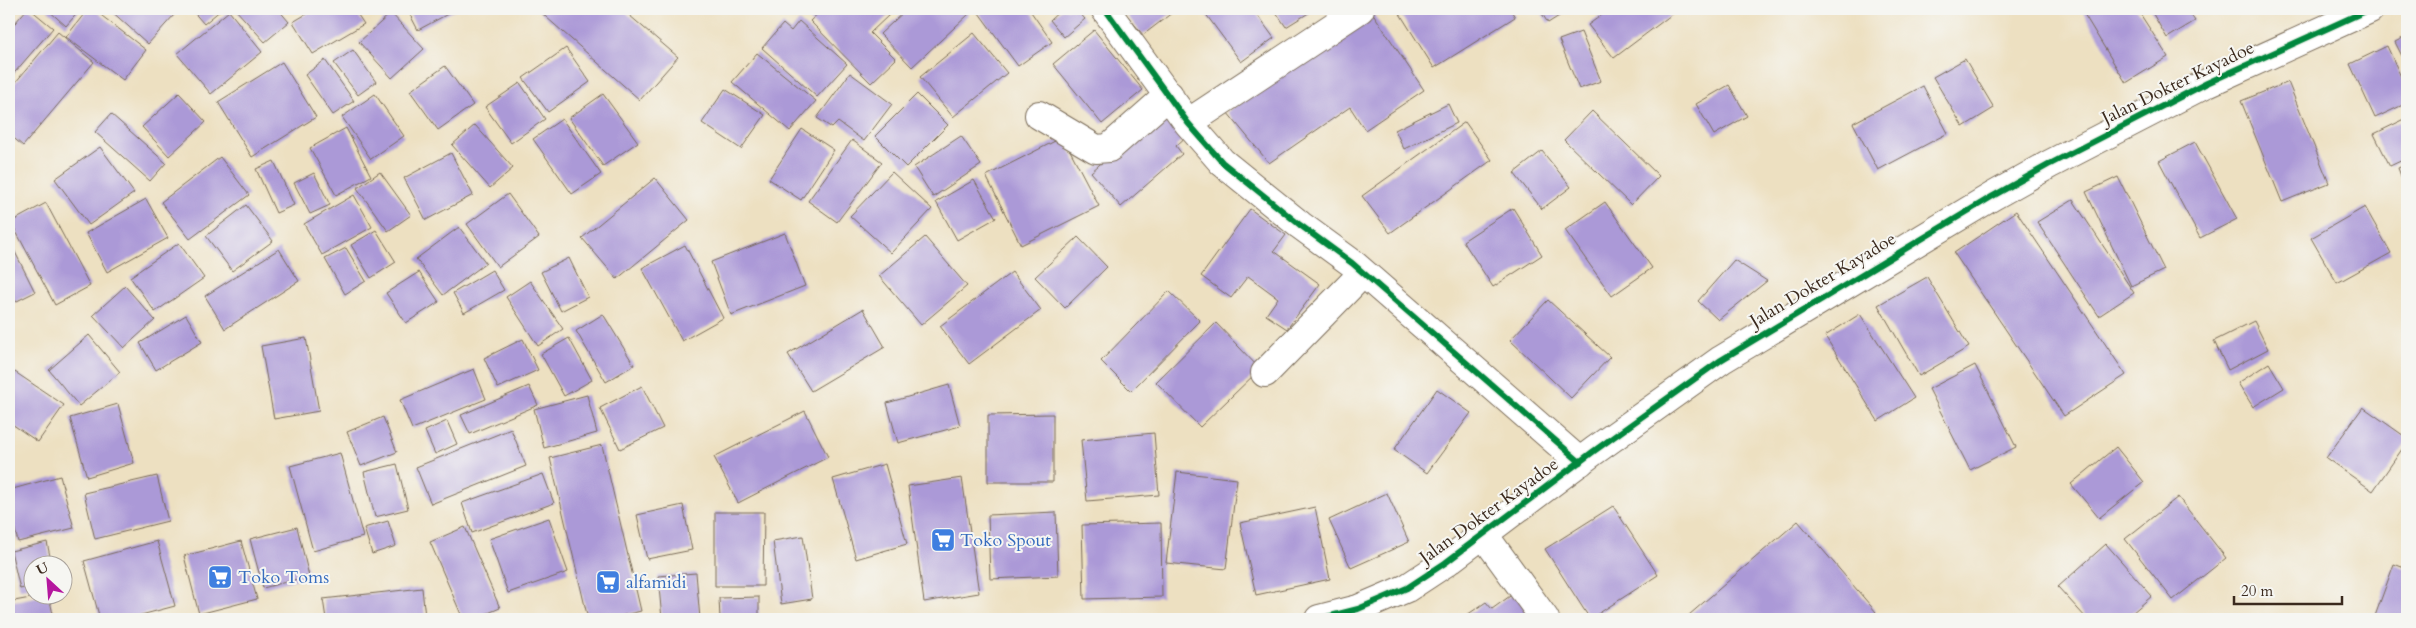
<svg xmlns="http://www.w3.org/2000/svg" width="2416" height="628" viewBox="0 0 2416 628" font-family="Cardo,serif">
<rect width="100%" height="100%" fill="#f6f6f2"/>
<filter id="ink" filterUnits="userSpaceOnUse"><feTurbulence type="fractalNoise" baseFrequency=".02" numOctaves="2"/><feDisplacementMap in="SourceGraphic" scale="10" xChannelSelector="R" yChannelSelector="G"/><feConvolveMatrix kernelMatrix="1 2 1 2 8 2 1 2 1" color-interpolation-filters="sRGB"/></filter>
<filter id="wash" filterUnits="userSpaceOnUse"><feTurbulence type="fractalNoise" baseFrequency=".0096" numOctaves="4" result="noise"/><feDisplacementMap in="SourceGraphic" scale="20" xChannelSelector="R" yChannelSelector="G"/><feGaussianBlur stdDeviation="1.12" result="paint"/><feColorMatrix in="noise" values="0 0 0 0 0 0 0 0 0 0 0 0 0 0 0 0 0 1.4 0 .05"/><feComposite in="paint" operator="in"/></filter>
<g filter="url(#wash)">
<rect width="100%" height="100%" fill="#ede0c1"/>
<g id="blocks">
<path fill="#ab99d7" d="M27 9H30L53 28 9 79V30Z
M47 9H81L66 26Z
M88 9H93L146 50 123 80 66 37Z
M109 9H167L174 15 148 44Z
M191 9H222L204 24Z
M235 9H278L289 22 265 42Z
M315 9H354L364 24 313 54 293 22Z
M407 9H457L418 30Z
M537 9H622L678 57 640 100Z
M823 9H886L890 14 870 33 896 59 871 83 810 21Z
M907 9H964L969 14 912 67 880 34Z
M976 9H1029L1052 42 1018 66Z
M1062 9H1076L1085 19 1064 37 1050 20Z
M1122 9H1177L1143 35Z
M1202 9H1253L1274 38 1241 62Z
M1274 9H1315L1286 27Z
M1370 9 1424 90 1365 130 1350 107 1269 163 1227 112Z
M1397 9H1510L1515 17 1434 68Z
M1539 9H1570L1548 23Z
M1610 9H1673L1675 12 1614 58 1588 25Z
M2081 9H2137L2168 57 2126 83Z
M2150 9H2187L2195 21 2167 38Z
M229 11 262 52 211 94 177 54Z
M391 13 424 49 392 78 359 42Z
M799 21 847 64 817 97 762 48 783 24 791 31Z
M1094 30 1143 90 1102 124 1053 64Z
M58 32 94 62 23 146 9 134V90Z
M1581 32 1601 81 1579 89 1559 40Z
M974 33 1007 73 953 117 920 77Z
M2407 36V66L2395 42Z
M2387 46 2407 90V103L2375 118 2350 64Z
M566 48 590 82 548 112 523 78Z
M353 50 376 82 358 95 334 63Z
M757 53 816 101 790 131 732 82Z
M1965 59 1994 108 1963 127 1933 77Z
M325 60 354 101 333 115 305 75Z
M282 62 316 117 252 157 218 102Z
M445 66 473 105 438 130 410 91Z
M850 73 892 104 864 141 838 122 832 128 817 118Z
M2288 82 2329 183 2282 202 2241 101Z
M520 83 545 119 511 143 485 107Z
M1729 85 1747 116 1714 135 1696 104Z
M1923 86 1948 133 1878 170 1853 123Z
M725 89 765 115 741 149 702 123Z
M179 93 206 122 169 156 142 127Z
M375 94 404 136 371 159 342 117Z
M603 94 638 142 603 166 569 118Z
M917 94 948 125 906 167 875 136Z
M1448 104 1457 123 1404 149 1395 130Z
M1168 105 1191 132 1176 146 1182 154 1121 207 1091 172Z
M1592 111 1659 176 1631 205 1564 140Z
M111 114 166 163 150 181 95 132Z
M2407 118V158L2390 166 2374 134Z
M562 119 601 174 572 194 533 139Z
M1465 122 1492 160 1390 233 1362 196Z
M475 125 513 168 490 188 452 145Z
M346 128 371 176 336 195 310 148Z
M802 129 834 150 801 200 769 179Z
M961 136 981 165 933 197 914 167Z
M1063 137 1099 206 1021 245 986 176Z
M852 140 882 162 837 222 808 201Z
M2195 142 2237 219 2200 238 2159 161Z
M100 147 134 193 89 225 55 179Z
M1542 151 1571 187 1542 209 1514 173Z
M451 153 473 195 426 220 404 178Z
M220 157 249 195 190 239 161 202Z
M274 161 294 205 276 213 256 169Z
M2407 164V192L2398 168Z
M380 172 411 215 388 231 357 188Z
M892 172 932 209 891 253 850 216Z
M314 173 330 205 310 214 294 183Z
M2118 177 2164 270 2131 286 2086 192Z
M655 178 689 220 617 279 582 238Z
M974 180 996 218 957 240 936 202Z
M508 194 539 237 498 267 467 224Z
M354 195 372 227 322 255 304 224Z
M146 199 168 238 107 272 86 233Z
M2073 200 2134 293 2099 316 2037 222Z
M1605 202 1652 268 1612 296 1565 230Z
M46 203 90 286 55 305 11 222Z
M246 205 273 241 232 271 206 236Z
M2365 207 2391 253 2337 283 2311 238Z
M1513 208 1542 255 1493 287 1463 241Z
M1250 209 1286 235 1274 251 1320 284 1287 329 1266 315 1278 298 1248 276 1231 298 1201 276Z
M2016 211 2126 375 2064 416 1954 253Z
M459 227 486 263 443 295 416 259Z
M376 230 396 262 371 278 351 245Z
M785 233 805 286 731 315 711 262Z
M925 237 967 286 921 325 879 276Z
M1078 237 1107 267 1065 308 1035 277Z
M179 243 204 278 155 312 130 277Z
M11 244 35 292 9 305V245Z
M685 245 723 318 682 341 642 268Z
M346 248 366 281 345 294 325 259Z
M279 249 299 281 225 329 205 296Z
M569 258 588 297 561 311 541 272Z
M1734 260 1767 281 1718 320 1698 301Z
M492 270 504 290 464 313 453 293Z
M419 272 439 302 406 323 386 293Z
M1012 272 1041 310 969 364 940 326Z
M1927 277 1969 347 1919 376 1878 305Z
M530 281 563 329 538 346 506 297Z
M125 286 155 320 124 348 93 315Z
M1169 291 1200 321 1131 391 1101 361Z
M1548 300 1610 357 1571 398 1510 340Z
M863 309 885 347 811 391 788 354Z
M603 314 634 365 606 382 576 331Z
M1860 314 1914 398 1878 421 1825 336Z
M186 315 202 342 156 370 140 343Z
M2254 321 2268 349 2228 370 2214 341Z
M1216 323 1260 369 1200 427 1156 382Z
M89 335 120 372 79 406 49 370Z
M306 338 319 411 274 419 261 346Z
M569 338 592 380 564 396 541 354Z
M523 339 538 370 498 388 484 358Z
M2269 363 2284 388 2253 407 2238 383Z
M1975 365 2016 447 1970 470 1929 389Z
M474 369 486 399 412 429 400 400Z
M15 372 64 405 38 442 9 422V381Z
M949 385 960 426 898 443 887 403Z
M529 386 538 405 470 434 461 415Z
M642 386 663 428 620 449 600 408Z
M1437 389 1471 413 1427 473 1394 450Z
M587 395 597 433 544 448 534 409Z
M118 404 134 463 87 477 70 418Z
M2363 407 2407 438V442L2373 491 2326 458Z
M805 411 828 457 738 503 714 457Z
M1053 414V482H988V415Z
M383 417 397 452 361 466 347 432Z
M447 421 457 444 435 454 425 431Z
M511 429 526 466 431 504 416 467Z
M1154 433 1159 495 1087 501 1081 440Z
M602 445 641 611 608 619H588L550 458Z
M2116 447 2144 482 2099 518 2071 484Z
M340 453 363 537 313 551 290 466Z
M397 464 408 509 375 517 364 472Z
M885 464 907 544 856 559 833 479Z
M1177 472 1237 479 1226 569 1166 563Z
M543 474 554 503 472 533 462 503Z
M60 476 74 528 18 542 9 506V490Z
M157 476 168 521 95 539 84 493Z
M962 478 979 593 924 602 908 486Z
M1387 493 1409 542 1351 568 1329 520Z
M2178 497 2226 558 2173 600 2125 539Z
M683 505 692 550 647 559 637 515Z
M1613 506 1658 575 1590 619 1545 549Z
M1315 507 1330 579 1256 595 1240 523Z
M715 512H764L763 586H715Z
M1056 512 1058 576 990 579 988 515Z
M549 518 568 572 508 593 489 539Z
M388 521 396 546 372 554 364 528Z
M1798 521 1876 612 1868 619H1692L1689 615Z
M1161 523 1162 597 1084 599 1082 525Z
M297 527 309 576 263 588 250 539Z
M465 527 500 608 474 619H463L430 542Z
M803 536 812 599 781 604 773 541Z
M157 541 175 606 126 619H100L84 561Z
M241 541 257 599 199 614 184 556Z
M47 542 52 566H32V586L20 589 11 551Z
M2106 544 2152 596 2125 619H2087L2058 587Z
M2394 564 2407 569V619H2383L2375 616Z
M696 573 700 619H662L658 576Z
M422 588 425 617 326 619 323 599Z
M1517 591 1536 619H1461L1486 602 1492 609Z
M41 596H49L54 619H9V602Z
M759 597V619H720L719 598Z"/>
</g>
</g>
<g filter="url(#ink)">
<use href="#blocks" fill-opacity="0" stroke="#796a57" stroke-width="1"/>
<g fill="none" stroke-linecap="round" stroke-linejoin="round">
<defs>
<path id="street" d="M1105 9 1188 123 1222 162 1300 225 1352 263 1580 462
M1039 115 1096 149 1109 148 1169 95
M1188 123 1360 9
M1265 373 1363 273
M1484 535 1545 619"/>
<path id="secondary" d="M1319 619 1358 609 1407 588 1445 563 1594 451 1721 360 1993 196 2050 164 2207 83 2370 9"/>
</defs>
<use href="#street" stroke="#796a57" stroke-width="30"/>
<use href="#secondary" stroke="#796a57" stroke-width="30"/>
<use href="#street" stroke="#fff" stroke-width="28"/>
<use href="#secondary" stroke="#fff" stroke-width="28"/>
<defs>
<path id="cycleway" d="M1105 9 1188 123 1222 162 1300 225 1352 263 1580 462
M1319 619 1358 609 1407 588 1445 563 1594 451 1721 360 1993 196 2050 164 2207 83 2370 9"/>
</defs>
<use href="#cycleway" stroke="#f6f6f2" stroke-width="9"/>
<use href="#cycleway" stroke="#00873e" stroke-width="6"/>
</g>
</g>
<defs>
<symbol id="supermarket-square" viewBox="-11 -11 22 22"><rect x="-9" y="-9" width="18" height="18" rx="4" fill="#3f7fe0" stroke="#f6f6f2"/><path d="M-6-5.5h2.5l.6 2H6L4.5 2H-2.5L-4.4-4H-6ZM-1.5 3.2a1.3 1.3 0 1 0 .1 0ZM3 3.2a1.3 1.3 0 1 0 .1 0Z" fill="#fff"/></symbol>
</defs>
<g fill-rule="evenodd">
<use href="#supermarket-square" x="929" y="526" width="28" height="28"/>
<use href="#supermarket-square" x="206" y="563" width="28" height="28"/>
<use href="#supermarket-square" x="594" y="568" width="28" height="28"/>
</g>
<g text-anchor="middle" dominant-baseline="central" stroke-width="4" stroke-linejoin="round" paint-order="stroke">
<g font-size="18" fill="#3b2a1e" stroke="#f6f6f2">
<text transform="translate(2178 83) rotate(-26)">Jalan Dokter Kayadoe</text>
<text transform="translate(1823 280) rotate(-31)">Jalan Dokter Kayadoe</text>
<text transform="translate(1489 511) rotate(-36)">Jalan Dokter Kayadoe</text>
</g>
<g font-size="18" fill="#366cbe" stroke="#f6f6f2" text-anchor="start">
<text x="960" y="540">Toko Spout</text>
<text x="238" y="577">Toko Toms</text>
<text x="626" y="582">alfamidi</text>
</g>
</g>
<rect width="2416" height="628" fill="none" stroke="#f6f6f2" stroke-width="30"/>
<g transform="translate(48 580) rotate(334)"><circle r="24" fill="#f6f6f2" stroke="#aba49d"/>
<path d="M0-4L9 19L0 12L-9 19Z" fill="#b5179e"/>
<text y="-8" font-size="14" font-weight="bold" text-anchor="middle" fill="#3b2a1e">U</text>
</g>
<path d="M2234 596v8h108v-8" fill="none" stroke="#3b2a1e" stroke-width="2.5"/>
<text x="2241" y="596" font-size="15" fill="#3b2a1e" stroke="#f6f6f2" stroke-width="4" paint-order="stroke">20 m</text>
</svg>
